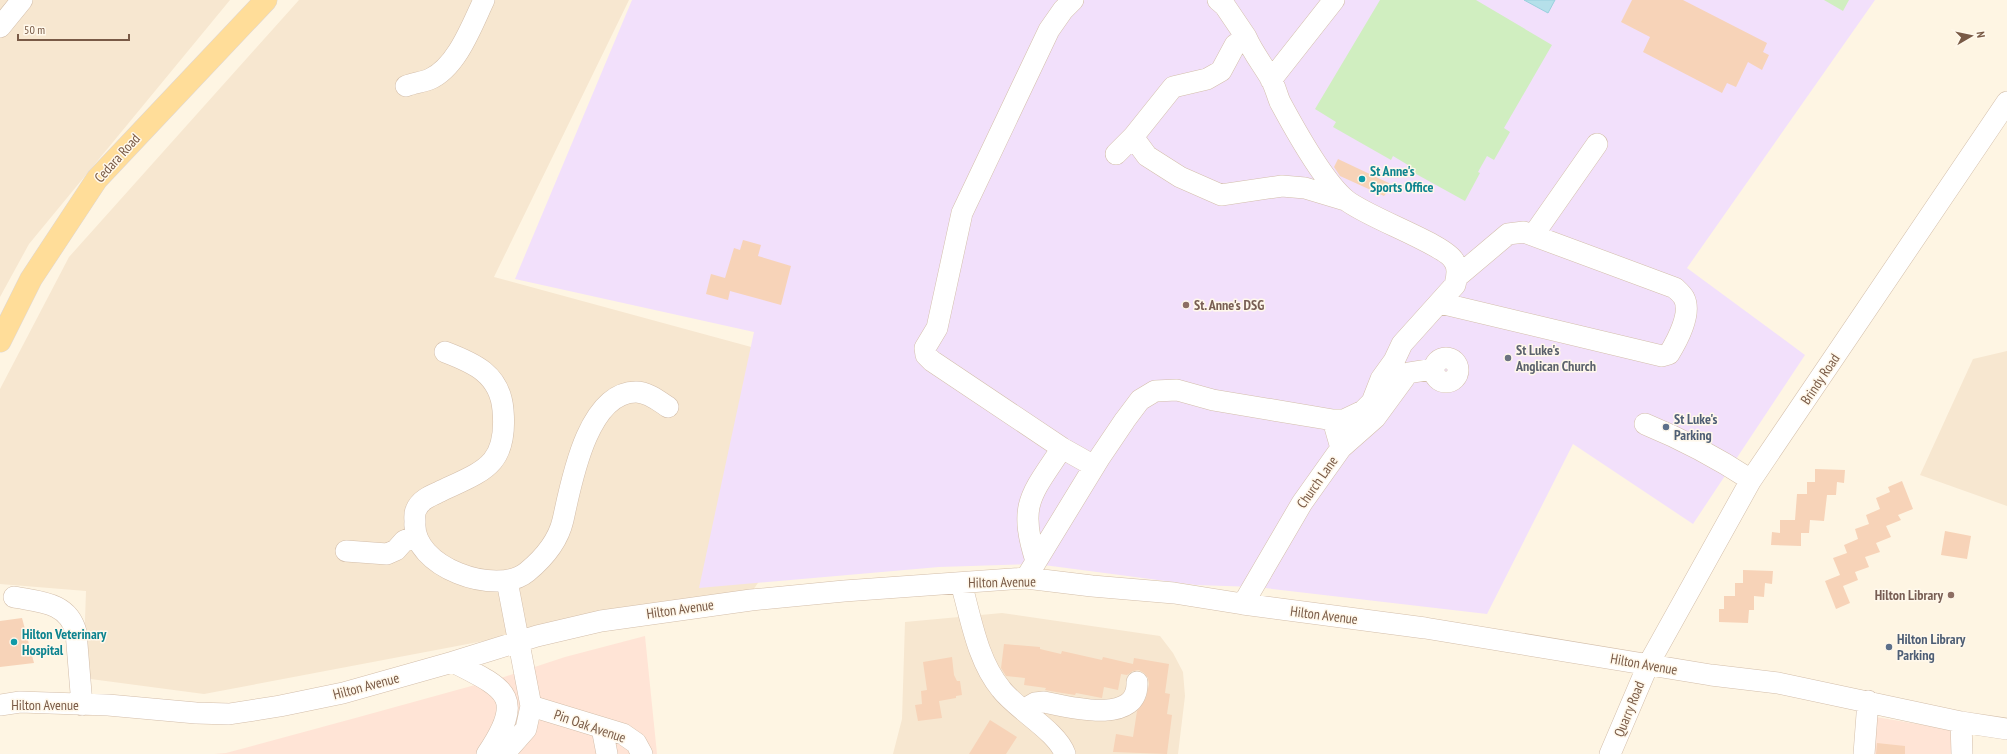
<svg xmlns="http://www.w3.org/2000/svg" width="2007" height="754" viewBox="0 0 2007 754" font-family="'PT Sans Narrow',sans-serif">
<rect width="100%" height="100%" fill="#fef5e3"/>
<path fill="#f7e7d0" d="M0 0H230L29 244 0 297Z
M299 0H629L494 277 895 386 753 590 204 694 83 678 86 591 0 584V389L69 257Z
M2007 351V506L1920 475 1973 359Z
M1002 613 1160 636 1173 653 1183 672 1185 696 1178 754H893L902 719 905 622Z"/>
<path fill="#ffe4d6" d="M645 636 657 754H214L226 753 359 717 504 677 565 657Z
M1858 714 1959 731 1957 754H1854Z"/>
<path fill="#f2e0fb" d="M632 0H1875L1687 268 1805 355 1693 524 1573 444 1487 614 1256 587 1196 585 1036 564 939 567 699 588 754 332 515 279Z"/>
<path fill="#d0eec0" d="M1380 0H1476L1552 45 1504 128 1510 132 1494 160 1487 156 1478 172 1480 173 1465 201 1407 169 1408 165 1393 156 1391 160 1333 127 1336 122 1315 109Z
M1824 0H1849L1843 11Z"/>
<path fill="#b5e0ea" stroke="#9ad0dd" d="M1524 0H1555L1548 13Z"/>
<path fill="#f7d3b8" d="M1632 0H1683L1767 43 1763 52 1769 55 1762 70 1748 62 1736 87 1727 83 1722 93 1643 52 1650 37 1621 22Z
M1338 159 1393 185 1384 196 1340 176 1334 167Z
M743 240 761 245 758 256 791 266 781 305 730 291 728 300 706 294 711 274 725 278 734 248 740 250Z
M1815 469 1845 470 1844 483 1837 482 1836 495H1827L1824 521 1810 520 1809 533H1801V546L1771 545 1772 532 1780 533V520H1795L1797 494H1807V482H1815Z
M1902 481 1913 509 1898 515 1901 520 1886 526 1891 537 1876 543 1880 552 1865 557 1869 567 1855 572 1858 580 1843 586 1850 603 1836 609 1825 581 1840 575 1833 558 1847 553 1844 545 1858 539 1855 529 1869 524 1866 515 1880 509 1876 498 1890 492 1888 487Z
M1945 531 1971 536 1967 559 1941 555Z
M1743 570 1773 571 1772 584 1765 583 1764 597 1754 596V610H1749L1748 623 1719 622V609H1724V596H1735V583H1743Z
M22 618 34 663 0 667V621Z
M1004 644 1040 647V649L1061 654 1062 651 1102 660 1103 657 1133 664 1134 658 1169 664 1165 693 1170 694 1167 714 1172 715 1167 754 1113 752 1116 734 1133 737 1137 711 1146 698 1149 684 1148 678 1144 673 1139 670 1133 671 1127 675 1121 674 1118 690 1104 687 1102 698 1076 693 1075 695 1056 692 1045 690 1046 688 1024 685 1025 678 1006 676 1001 668Z
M952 657 954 675 957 681H960L962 695 956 696V698L939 701 942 718 918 721 915 705 922 704 921 691 927 690 923 662Z
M990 720 1017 737 1006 754H969Z
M1877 743 1905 746V754H1876Z"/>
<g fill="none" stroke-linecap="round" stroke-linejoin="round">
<defs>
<path id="minor" d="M1073 0 1063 10 1049 30 962 213 937 328 925 348 926 355 932 361 1062 448 1094 466
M1218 0 1225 6 1246 37
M0 27 22 0
M1271 80 1334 0
M406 86C414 83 423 82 430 79 457 67 472 25 484 0
M1133 137 1147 156 1180 177 1221 195 1282 186 1305 188 1345 200
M1116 154 1133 137 1173 87 1207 79 1221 71 1235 45 1246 37C1253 53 1263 65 1271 79 1275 86 1277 95 1280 102 1294 128 1324 182 1346 200 1368 218 1445 244 1454 261 1459 268 1457 277 1455 285L1402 344 1394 361 1381 379 1372 402 1363 411 1344 420H1333L1341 448
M1534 234 1597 144
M1440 303 1662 356 1669 354C1677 341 1692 313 1684 298 1682 294 1678 291 1675 288L1524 232 1508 234 1457 277
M445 352C474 363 500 374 503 410 508 466 483 471 439 492 430 496 420 500 416 510 414 513 415 519 415 522 411 567 497 597 527 572 544 558 558 542 563 520 571 484 587 392 636 392 648 392 659 401 668 407
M1434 370a12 12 0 1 1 24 0a12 12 0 1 1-24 0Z
M1645 424C1684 440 1716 457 1751 480
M346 551 387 554 396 550 404 541 416 536
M1036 561C1018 504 1031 495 1062 448
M1026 578 1100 457 1125 420 1140 400 1155 391 1177 390 1213 400 1333 420
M961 583C971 618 977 660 1001 689 1017 710 1057 731 1065 754
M14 597C40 602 68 602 76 632L82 705
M1243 604 1302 503 1341 448 1375 418 1408 373 1433 369
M453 662C506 689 526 696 487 754
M0 705 20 702 108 705 196 713 229 714 280 706 343 693 453 662 537 636 601 621 751 600 844 591 1026 578 1092 586 1174 593 1243 604 1425 628 1711 675 1778 683 1961 722 2007 729
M531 706 623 734 636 743 642 754
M1023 710 1035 703 1044 702C1068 707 1139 726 1137 682
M1961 722 1962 754
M602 728 607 754
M504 754 526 729 531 706 507 581
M1610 754 1648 665 1751 480 2007 102
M1864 754 1868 701"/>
<path id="major" d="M0 341 31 279 97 179 266 0"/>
</defs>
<use href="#minor" stroke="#d3beaa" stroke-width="22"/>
<use href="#major" stroke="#dfd7d3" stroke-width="23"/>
<use href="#minor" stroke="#fff" stroke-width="21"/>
<use href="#major" stroke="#fd9" stroke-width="22"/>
</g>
<g fill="#0f9aa8" stroke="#fff8eb" stroke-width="1.5">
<circle cx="1362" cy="179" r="4"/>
<circle cx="14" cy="642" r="4"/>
</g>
<g fill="#8d6e63" stroke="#fff8eb" stroke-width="1.5">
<circle cx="1186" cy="305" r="4"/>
<circle cx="1951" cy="595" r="4"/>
</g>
<circle fill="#6b7280" stroke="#fff8eb" stroke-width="1.5" cx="1508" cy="358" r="4"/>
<g fill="#5c6f8a" stroke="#fff8eb" stroke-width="1.5">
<circle cx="1666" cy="427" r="4"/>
<circle cx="1889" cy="647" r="4"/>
</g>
<g text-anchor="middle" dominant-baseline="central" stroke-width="3" stroke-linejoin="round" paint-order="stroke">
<g font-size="14" fill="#795a46" stroke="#fff8eb">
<text transform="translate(117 158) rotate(-48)">Cedara Road</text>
<text transform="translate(1820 379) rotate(-56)">Brindy Road</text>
<text transform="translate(1317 482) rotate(-55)">Church Lane</text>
<text transform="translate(1002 582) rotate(-1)">Hilton Avenue</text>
<text transform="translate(680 609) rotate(-8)">Hilton Avenue</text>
<text transform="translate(1324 615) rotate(7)">Hilton Avenue</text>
<text transform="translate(1644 664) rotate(10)">Hilton Avenue</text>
<text transform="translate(366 686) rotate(-15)">Hilton Avenue</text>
<text x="45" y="705">Hilton Avenue</text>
<text transform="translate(1629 709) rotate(-68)">Quarry Road</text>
<text transform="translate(590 726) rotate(19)">Pin Oak Avenue</text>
</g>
<g font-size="14" font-weight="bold" fill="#0d838f" stroke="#fff8eb" text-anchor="start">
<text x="1370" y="171">St Anne's<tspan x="1370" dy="16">Sports Office</tspan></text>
<text x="22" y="634">Hilton Veterinary<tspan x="22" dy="16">Hospital</tspan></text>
</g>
<g font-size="14" font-weight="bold" fill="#785e54" stroke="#fff8eb" text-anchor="start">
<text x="1194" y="305">St. Anne's DSG</text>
<text x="1943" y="595" text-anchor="end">Hilton Library</text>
</g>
<g font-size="14" font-weight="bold" fill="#5b616d" stroke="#fff8eb" text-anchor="start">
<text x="1516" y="350">St Luke's<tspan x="1516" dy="16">Anglican Church</tspan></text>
</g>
<g font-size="14" font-weight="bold" fill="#4e5e75" stroke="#fff8eb" text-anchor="start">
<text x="1674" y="419">St Luke's<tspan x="1674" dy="16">Parking</tspan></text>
<text x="1897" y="639">Hilton Library<tspan x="1897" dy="16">Parking</tspan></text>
</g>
</g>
<g transform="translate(1971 36) rotate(81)" stroke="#fff8eb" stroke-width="3" paint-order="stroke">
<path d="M0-3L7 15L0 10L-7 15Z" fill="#795a46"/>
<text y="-6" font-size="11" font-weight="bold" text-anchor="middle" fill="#795a46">N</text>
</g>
<path d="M18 34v6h111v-6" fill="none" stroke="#795a46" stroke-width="2"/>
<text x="24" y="34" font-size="12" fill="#795a46" stroke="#fff8eb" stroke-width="3" paint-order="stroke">50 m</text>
</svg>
